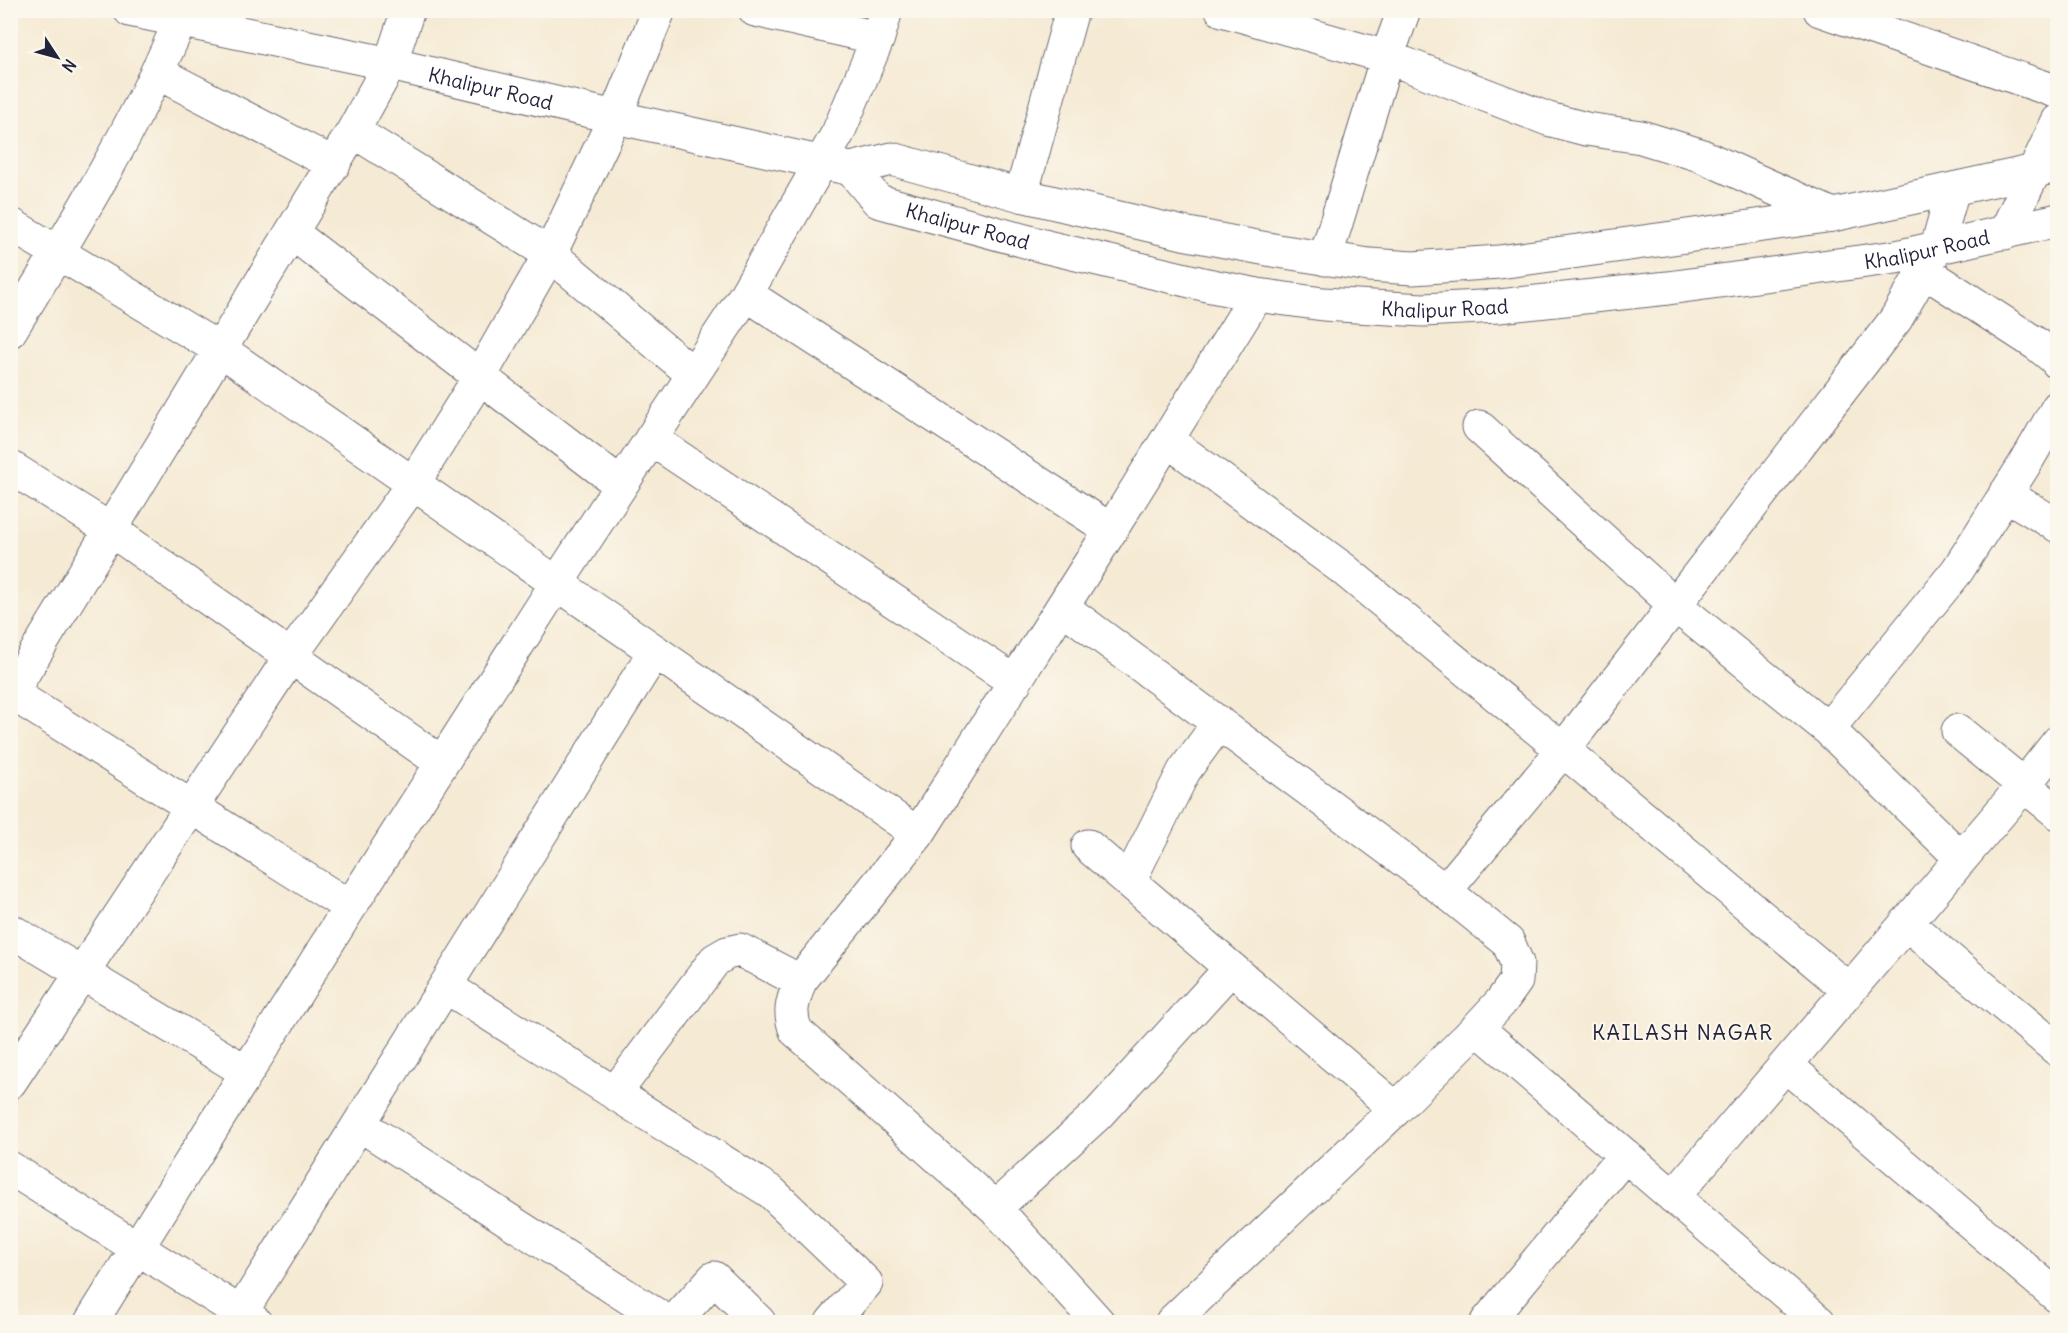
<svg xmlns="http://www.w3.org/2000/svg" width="2068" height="1333" viewBox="0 0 2068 1333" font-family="Delius,sans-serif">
<rect width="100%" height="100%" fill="#fbf7ec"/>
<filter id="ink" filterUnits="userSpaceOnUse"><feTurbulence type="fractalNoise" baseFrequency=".0167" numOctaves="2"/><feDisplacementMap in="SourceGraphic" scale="12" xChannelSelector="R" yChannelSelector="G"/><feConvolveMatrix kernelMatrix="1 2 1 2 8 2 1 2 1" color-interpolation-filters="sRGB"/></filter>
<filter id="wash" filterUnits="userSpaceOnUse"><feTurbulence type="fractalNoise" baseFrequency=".008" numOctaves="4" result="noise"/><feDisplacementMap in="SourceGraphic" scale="24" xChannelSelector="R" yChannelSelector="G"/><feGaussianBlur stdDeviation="1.35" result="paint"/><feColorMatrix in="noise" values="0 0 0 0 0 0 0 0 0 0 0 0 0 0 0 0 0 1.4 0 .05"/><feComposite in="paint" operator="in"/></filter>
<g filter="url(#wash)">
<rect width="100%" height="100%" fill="#f5ead4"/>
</g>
<g filter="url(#ink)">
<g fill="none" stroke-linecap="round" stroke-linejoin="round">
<defs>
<path id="minor" d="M755 10 878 38
M1222 10 1387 57 1548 119 1586 129 1641 137 1700 155 1833 215
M1820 10 2058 92
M158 73 334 164
M353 131 550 254 693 374
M1021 195 1072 10
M10 224 221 350 918 834
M292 233 621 485
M2005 233 2058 121
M1325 259 1387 57 1404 10
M1924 271 2038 345 2054 358 2058 363
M746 294 1111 530
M10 331C71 232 135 127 180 21
M1479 427 1675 605 1828 729 1961 858
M651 439 1015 682
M1167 440 1342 568 1563 750 1849 990
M10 467 111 530 442 763
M2005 494 2058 526
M1062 607 1445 891 1508 942 1517 963 1516 981 1501 1002 1477 1028 1396 1109 1172 1322
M10 692 350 907
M10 695 353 131 390 64 408 10
M1828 729 1957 571 2026 462 2058 407
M1958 731 2058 813
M1088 846 1396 1109
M1129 881 1184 771 1219 723
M1445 891 1563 750 1896 319 1937 247 1953 189
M1906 923 2058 1050
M10 930 247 1072
M445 986 771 1192 866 1283 832 1322
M1477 1028 1819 1322
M1786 1065 2058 1297
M10 1082 291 656 414 482 479 378 550 254 615 117 659 10
M615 1093 715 960 727 953 740 950 800 981
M359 1124 667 1322
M10 1168 255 1322
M1673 1197 2024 785 2058 742
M995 1208 1098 1114 1231 968
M91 1322 350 907 557 583 746 294 838 133 878 38 886 10
M235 1322 655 651
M674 1322 714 1278 759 1322
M1098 1322 995 1208 796 1031C788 1011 793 1001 800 981L918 834 1111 530 1257 295
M1487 1322 1625 1155"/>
<g id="tertiary">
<path id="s1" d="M130 10 390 64 615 117 851 169 892 159 1021 195 1183 233 1278 251 1369 265 1413 268 1499 262 1701 234 1833 215 2058 166"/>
<path id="s2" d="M851 169 878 201 1047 247 1207 285 1257 295 1323 304 1423 310 1499 306 1668 288 1896 257 2058 220"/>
</g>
</defs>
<use href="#minor" stroke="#6c6871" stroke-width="35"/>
<use href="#tertiary" stroke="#6c6871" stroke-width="35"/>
<use href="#minor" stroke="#fff" stroke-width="33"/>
<use href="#tertiary" stroke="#fff" stroke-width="33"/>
</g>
</g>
<g text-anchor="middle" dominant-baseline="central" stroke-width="4.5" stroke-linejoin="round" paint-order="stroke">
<g font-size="20" fill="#22223b" stroke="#fbf7ec">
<text stroke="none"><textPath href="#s1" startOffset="369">Khalipur Road</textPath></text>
<text stroke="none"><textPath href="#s2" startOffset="135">Khalipur Road</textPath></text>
<text stroke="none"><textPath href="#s2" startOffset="1107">Khalipur Road</textPath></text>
<text stroke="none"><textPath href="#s2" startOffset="621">Khalipur Road</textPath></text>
</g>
<g font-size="21" letter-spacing="1.5" fill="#22223b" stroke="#fbf7ec">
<text x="1683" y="1032">KAILASH NAGAR</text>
</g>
</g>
<rect width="2068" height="1333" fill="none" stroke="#fbf7ec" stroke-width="36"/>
<g transform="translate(57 57) rotate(126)" stroke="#fbf7ec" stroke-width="4.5" paint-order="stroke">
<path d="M0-4.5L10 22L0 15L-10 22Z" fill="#22223b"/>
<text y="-9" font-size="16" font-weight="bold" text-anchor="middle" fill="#22223b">N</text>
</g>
</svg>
